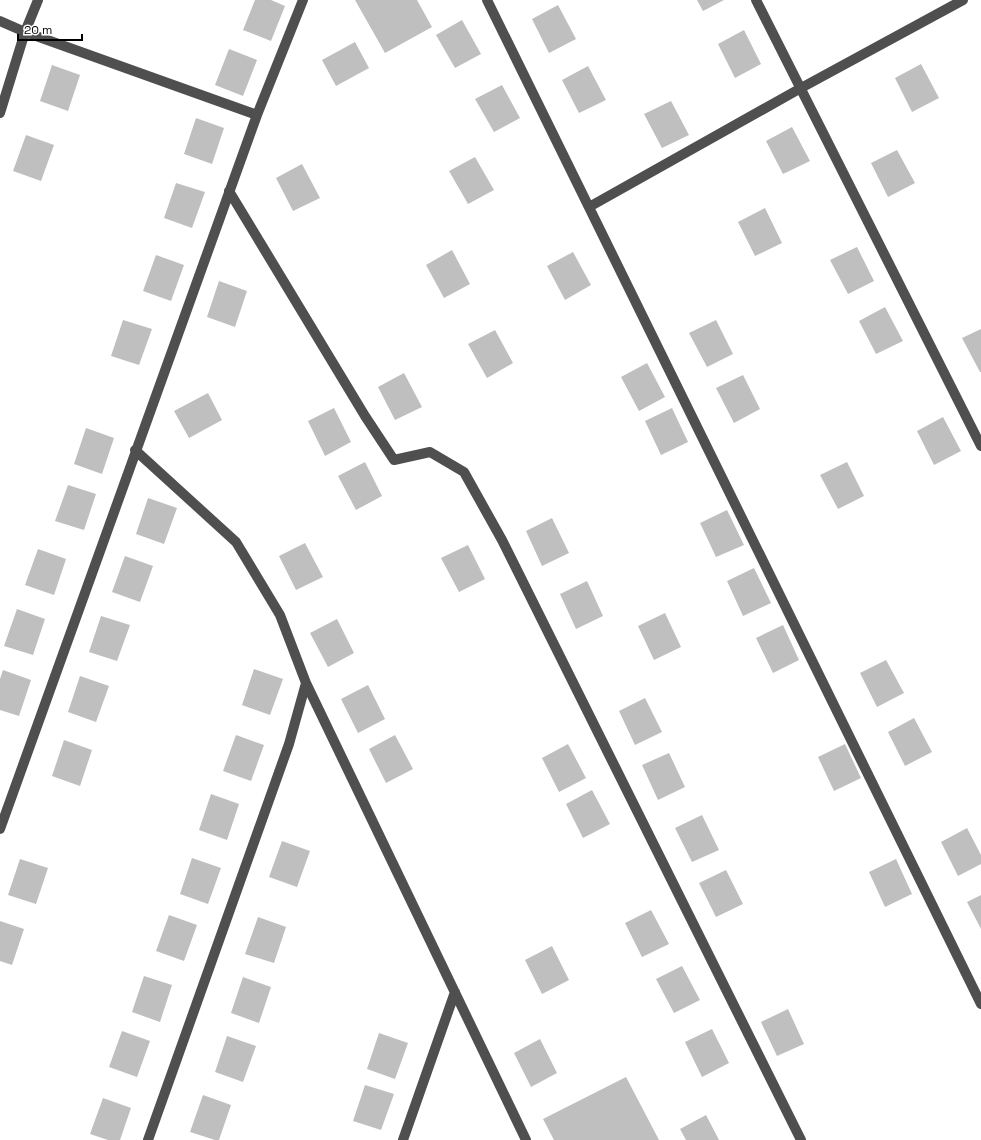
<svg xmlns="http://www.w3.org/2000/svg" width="981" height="1140" viewBox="0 0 981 1140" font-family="'Space Grotesk',sans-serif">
<rect width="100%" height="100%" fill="#fff"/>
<path fill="#bfbfbf" d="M255 0H271L285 6 271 41 243 30Z
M355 0H417L432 27 385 53Z
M697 0H724L703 11Z
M558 5 576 39 549 53 532 19Z
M462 20 481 54 455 68 436 35Z
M744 30 761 64 735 78 718 44Z
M355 42 369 68 336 86 322 60Z
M229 49 257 60 243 96 215 85Z
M921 64 939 98 912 112 895 78Z
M52 65 80 75 68 111 40 101Z
M588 66 606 100 579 113 562 80Z
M502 85 520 118 494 132 475 99Z
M671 101 689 135 662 148 644 114Z
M196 118 224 128 212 164 184 154Z
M792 127 810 161 783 174 766 141Z
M26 135 54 145 41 181 13 171Z
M897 150 915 183 888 197 871 163Z
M475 157 494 190 468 204 449 171Z
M302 164 320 198 293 211 276 178Z
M176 183 205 192 192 228 164 218Z
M765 208 782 243 755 256 738 222Z
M857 247 874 281 848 294 830 260Z
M452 250 470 284 444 298 426 265Z
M573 252 591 285 565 300 547 266Z
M156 255 184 265 171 301 143 291Z
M219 281 247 291 235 327 207 317Z
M885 307 903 341 876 354 859 321Z
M123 320 152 329 139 365 111 356Z
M716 320 733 354 707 367 689 333Z
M981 329V372H980L962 338Z
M495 330 513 363 487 378 468 344Z
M647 363 665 397 639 411 621 377Z
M404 373 422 407 395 420 378 387Z
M743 375 760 409 734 423 716 388Z
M208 393 222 420 189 438 174 411Z
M334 408 351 442 325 456 308 421Z
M672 408 688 442 661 455 645 421Z
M943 417 961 451 934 465 917 431Z
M86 428 114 438 102 474 74 464Z
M365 462 382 496 356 510 338 476Z
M847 462 864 496 838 509 820 475Z
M68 485 96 494 84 530 55 521Z
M148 498 177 508 164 544 136 534Z
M727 510 744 545 716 557 700 523Z
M552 518 569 553 542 566 526 531Z
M305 543 323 577 296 590 279 556Z
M468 545 485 579 459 592 441 558Z
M38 549 66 559 54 595 25 585Z
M125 556 153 566 140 602 112 592Z
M754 568 771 603 743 616 727 581Z
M587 581 603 616 576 629 560 594Z
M17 609 45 619 33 655 4 646Z
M665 613 681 647 654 660 638 626Z
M101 616 130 625 117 661 89 652Z
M337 619 354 653 328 667 310 633Z
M783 625 799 660 773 673 756 638Z
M886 660 904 693 877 707 860 673Z
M254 669 283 679 270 715 242 705Z
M3 670 31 680 19 716 0 710V679Z
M80 676 109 686 96 722 68 712Z
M368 685 385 719 358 733 341 699Z
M645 698 662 732 635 745 619 711Z
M914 718 932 752 905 766 888 732Z
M236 735 264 745 251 781 223 771Z
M395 735 413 769 386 783 369 749Z
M64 740 92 750 80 786 52 776Z
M568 744 586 778 559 792 542 758Z
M845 744 861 778 834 791 818 757Z
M669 753 685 787 658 800 642 765Z
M592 790 610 824 583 838 566 804Z
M211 794 239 804 227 840 199 830Z
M702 815 719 850 692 862 675 828Z
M967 828 981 855V864L958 876 941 842Z
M282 841 310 851 297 887 269 877Z
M192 858 221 868 208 904 180 894Z
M20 859 48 868 36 904 8 895Z
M896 859 912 894 885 907 869 872Z
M726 870 743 904 716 917 699 883Z
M981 895V929L967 902Z
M651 910 669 944 642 957 625 923Z
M169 915 197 925 184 961 156 951Z
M258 917 286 927 274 963 245 954Z
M0 921 24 929 12 965 0 961Z
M552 946 569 980 542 994 525 960Z
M682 966 700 1000 674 1013 656 979Z
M144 976 172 985 160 1022 132 1012Z
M243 977 271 987 259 1023 231 1013Z
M788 1009 804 1044 777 1056 761 1022Z
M712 1029 729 1063 702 1077 685 1042Z
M122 1031 150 1041 137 1077 109 1067Z
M379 1033 408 1043 395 1079 367 1069Z
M227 1036 256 1046 243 1082 215 1072Z
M540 1039 557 1073 531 1087 514 1053Z
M626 1077 659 1140H554L543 1119Z
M365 1085 394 1094 381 1130 353 1121Z
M203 1095 231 1105 219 1140H215L190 1132Z
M103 1098 131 1108 120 1140H108L90 1134Z
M706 1115 719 1140H686L680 1129Z"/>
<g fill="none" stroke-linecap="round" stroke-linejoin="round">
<path stroke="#4f4f4f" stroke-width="10" d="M487 0 981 1004
M756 0 981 446
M0 21 25 32 257 115
M0 113 25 32 38 0
M229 191 365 416 394 460 430 452 464 472 502 540 801 1140
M589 207 801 88 963 0
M135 450 236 542 280 615 306 683 289 744 148 1140
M306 683 526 1140
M0 829 257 115 303 0
M403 1140 455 992"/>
</g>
<path d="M18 34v6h64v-6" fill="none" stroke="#000000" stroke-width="2"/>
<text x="24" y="34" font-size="12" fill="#000000" stroke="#ffffff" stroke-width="3" paint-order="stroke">20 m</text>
</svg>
